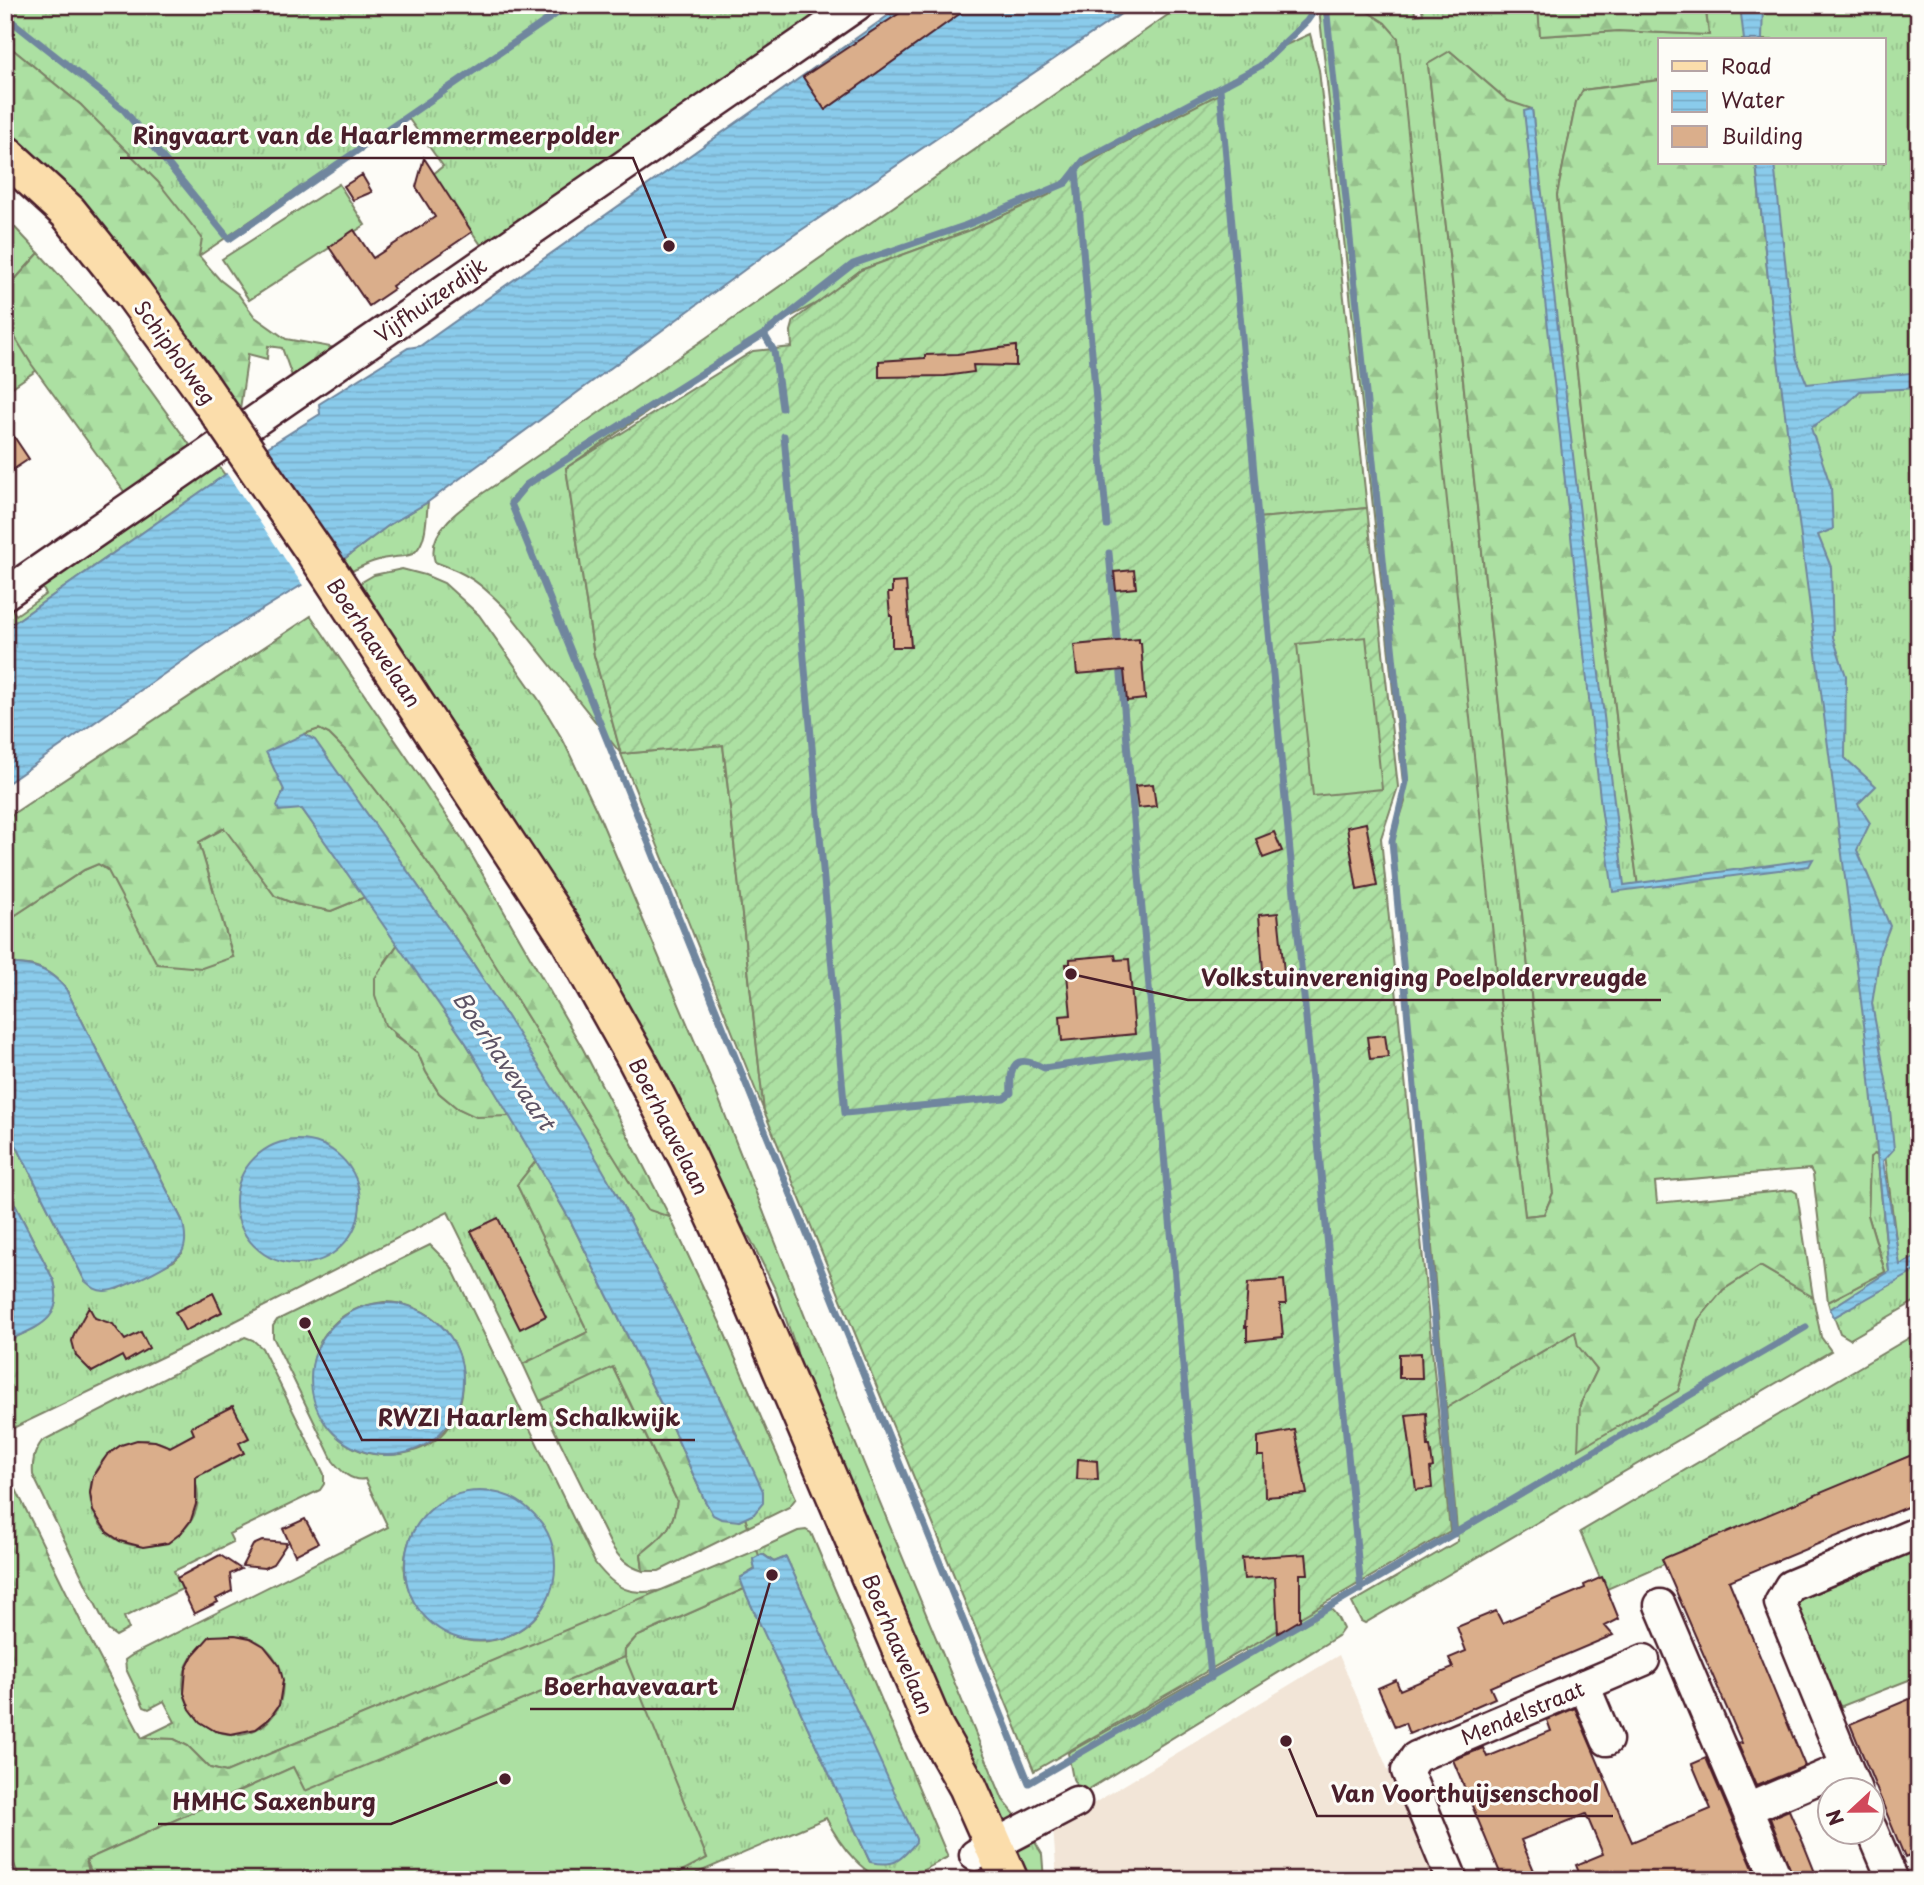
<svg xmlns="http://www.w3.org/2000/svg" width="1924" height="1885" viewBox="0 0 1924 1885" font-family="'Playpen Sans',sans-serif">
<defs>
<pattern id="grass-tufts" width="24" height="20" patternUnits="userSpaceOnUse" patternTransform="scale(1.75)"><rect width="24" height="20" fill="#ace0a2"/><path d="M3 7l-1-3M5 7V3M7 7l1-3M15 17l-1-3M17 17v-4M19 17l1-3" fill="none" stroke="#96c08c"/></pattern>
<pattern id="forest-firs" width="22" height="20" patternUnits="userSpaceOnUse" patternTransform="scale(1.75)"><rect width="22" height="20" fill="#ace0a2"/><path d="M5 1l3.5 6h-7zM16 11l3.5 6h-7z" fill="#96c08c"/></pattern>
<pattern id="garden-furrows" width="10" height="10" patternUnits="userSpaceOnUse" patternTransform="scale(1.75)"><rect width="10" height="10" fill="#ace0a2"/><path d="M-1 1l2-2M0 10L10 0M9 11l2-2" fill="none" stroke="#96c08c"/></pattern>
<pattern id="water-rules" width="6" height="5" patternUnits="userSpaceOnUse" patternTransform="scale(1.75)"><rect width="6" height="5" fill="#8acbeb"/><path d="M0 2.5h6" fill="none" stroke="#79aeca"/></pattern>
</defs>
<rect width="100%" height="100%" fill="#fdfcf7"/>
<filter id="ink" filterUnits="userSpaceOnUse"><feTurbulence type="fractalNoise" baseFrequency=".0143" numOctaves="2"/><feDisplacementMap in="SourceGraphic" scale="14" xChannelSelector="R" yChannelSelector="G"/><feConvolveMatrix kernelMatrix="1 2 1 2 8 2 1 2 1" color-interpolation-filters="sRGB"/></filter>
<g filter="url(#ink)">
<path fill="#f2e5d7" d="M1339 1655 1435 1880H1057L1053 1828Z"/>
<path fill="url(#grass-tufts)" stroke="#7b8066" stroke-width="2" fill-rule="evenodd" d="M5 5H841L486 252 432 175 443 166 406 115 199 256 81 105 5 43Z
M1182 5H1323L1279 48 1310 34 1319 70 1367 508 1258 518 1221 94 1121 144 1076 170 1049 195 968 231 861 270 823 300 776 324 566 468 594 655 621 754 723 745 764 1111 621 754 505 608C480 583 469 574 435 562 423 525 479 497 504 479Z
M1357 5H1414L1415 15 1423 14 1421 5H1538L1541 36 1618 31 1709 35 1705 5H1919V1299L1850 1339 1840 1333 1834 1317 1901 1278 1756 163H1884V40H1660V80L1583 90 1576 102 1557 195 1623 777 1638 886 1619 888 1508 101 1451 52 1428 64 1553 1193 1544 1214 1525 1216 1385 23Z
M5 217 39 253 10 285 5 286Z
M5 321 37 370 5 392Z
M217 464 225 475 5 629V610L10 607 16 615 46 594 41 586Z
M428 502C426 517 427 540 416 551 411 557 402 556 395 557 379 558 366 564 352 571L344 559 389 525Z
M402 569 425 575 444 583 479 615 539 700 564 742 599 816 712 1082 845 1418 1003 1800 1022 1823 991 1824 800 1371 796 1348 776 1291 751 1240 721 1194 603 966 423 679 360 583 374 575Z
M319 729 329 734 345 750 389 807 465 916 646 1208 670 1217 721 1325 796 1498 789 1507 748 1527 745 1518 754 1514 746 1454 701 1359 616 1193 474 965 315 741 304 734Z
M225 828 275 896 295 904 331 911 365 897 398 944 385 962 395 1036 418 1053 426 1072 439 1093 457 1108 476 1116H510L536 1161 517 1185 588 1332 523 1364 448 1212 216 1331 5 1432V1342C34 1328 65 1321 54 1281L5 1185V1123L85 1281 117 1289 174 1261 182 1253V1220L66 989C50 969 30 960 5 966V922L84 870 98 864 233 956 199 842Z
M1877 1153 1889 1272 1830 1309 1828 1302 1885 1271 1868 1215 1870 1157Z
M430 1245 451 1266 595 1563C616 1590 630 1596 664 1590L226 1772 210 1768 188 1746 174 1739 142 1738 175 1722 164 1701 149 1709 144 1707 126 1669 125 1660 132 1655 388 1527 365 1479C351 1482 341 1471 333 1461L273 1337V1326L277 1320ZM384 1302C483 1305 489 1441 401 1454 297 1469 275 1314 384 1302ZM469 1492C485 1492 500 1492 515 1500 555 1521 566 1579 538 1614 526 1629 507 1639 488 1641 465 1644 447 1636 430 1621 382 1577 406 1505 469 1492ZM227 1635C294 1632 303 1725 240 1734 200 1739 168 1693 191 1658 195 1652 202 1649 208 1645 214 1640 219 1637 227 1635Z
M1760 1266 1813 1297 1821 1337 1831 1351 1365 1623 1361 1621 1352 1603 1458 1541 1446 1408 1575 1332 1579 1346 1597 1370 1580 1405 1678 1391 1698 1320 1723 1290Z
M1919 1332V1452L1605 1590 1580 1532Z
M245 1337 253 1340 262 1348 324 1474V1484L320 1490 229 1534 233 1542 174 1571 182 1589 124 1617 129 1629 116 1636 108 1630 33 1475C32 1461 34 1452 42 1441ZM146 1440C168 1442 172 1448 184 1465 189 1471 194 1476 196 1483 212 1543 121 1573 95 1515 78 1477 108 1442 146 1440Z
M612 1366 677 1501C673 1531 663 1535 641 1554L643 1571C627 1566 620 1559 611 1545L540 1401Z
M806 1530 811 1533 948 1857C933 1864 915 1877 898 1880 867 1885 838 1842 826 1818L697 1873 699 1880H682L679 1872 707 1858 623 1657 625 1650 636 1637 744 1589 870 1862 845 1687 786 1557 774 1562 763 1554 759 1556 757 1550 798 1531Z
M1919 1540V1676L1832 1710 1795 1600Z
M1321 1605C1334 1607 1338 1618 1343 1629L1338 1636 1086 1791 1080 1792 1073 1779 1068 1753 1246 1652 1241 1615Z
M1032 1837 1042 1854 1044 1880H1014L1008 1865 1017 1846Z"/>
<path fill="url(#forest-firs)" stroke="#7b8066" stroke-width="2" d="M1323 5H1357L1385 23 1398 38 1502 1020 1525 1216 1544 1214 1553 1193 1428 64 1450 51 1508 101 1532 109 1595 691 1619 888 1638 886 1623 777 1557 195 1576 102 1583 90 1660 80V163H1756L1770 298 1885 1147 1870 1157 1868 1215 1885 1272 1828 1302 1813 1174 1810 1169 1655 1182 1657 1203 1792 1190 1797 1193 1813 1297 1760 1266 1723 1290 1698 1320 1678 1391 1578 1450 1580 1405 1597 1370 1578 1346 1575 1332 1446 1408 1430 1224 1391 846 1405 802 1319 9Z
M1538 5H1705L1709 35 1618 31 1540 36Z
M5 43 81 105 158 182 202 238 199 256 220 280 238 294 255 317 286 339 336 348 293 379 282 348 268 346 267 359 248 354 240 409 148 286 36 161 5 132Z
M39 253 98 318 195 452 128 497 32 365 5 321V286L10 285Z
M311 616 463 840 583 1049 670 1217 646 1209 465 916 389 807 345 750 329 734 319 729 304 734 282 794 302 809 365 897 331 911 295 904 275 896 224 828 199 842 233 957 202 968 157 964 107 869 98 864 84 870 5 922V819Z
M398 944 466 1043 510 1116 476 1117 457 1108 439 1093 426 1072 418 1053 385 1025 375 995V978Z
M536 1161 571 1222 667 1416 705 1501 739 1521 745 1518 748 1527 659 1571H643L641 1554C664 1535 672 1531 677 1501L613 1367 540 1401 523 1364 588 1332 517 1185Z
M5 1467 85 1630 142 1738 174 1739 188 1746 210 1768 226 1772 757 1550 759 1556 753 1559 755 1569 740 1578 744 1589 636 1637 625 1649V1657L305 1792 293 1767 86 1860 91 1880H20L5 1839Z"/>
<path fill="url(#garden-furrows)" stroke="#7b8066" stroke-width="2" d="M1221 93 1258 518 1367 508 1398 787 1381 838 1450 1531 1034 1771 764 1111 723 745 621 754 594 655 566 468 753 351 792 347 791 331 794 320 861 270 968 231 1049 195 1076 170 1121 144Z"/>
<path fill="#ace0a2" stroke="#7b8066" stroke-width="2" d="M339 184 365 225 249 300 222 259Z
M1366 637 1382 789 1313 796 1297 644Z
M625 1657 707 1858 676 1874 678 1880H95L86 1860 293 1767 305 1791Z"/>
<path fill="url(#water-rules)" stroke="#70869e" stroke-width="2" d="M903 5H1134L766 254 428 502 389 525 344 559 214 639 5 785V629L233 469 320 414 319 404 408 348 420 346Z
M1740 5H1763L1762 40H1744Z
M1532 109 1624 885 1813 859 1809 866 1613 892 1601 807 1524 111Z
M1756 163H1774L1796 357 1807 384 1919 372V388L1860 391 1848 403 1811 428 1831 487 1833 529 1818 535 1831 567 1833 637 1846 676 1845 758 1876 786 1858 804 1870 823 1857 850 1890 926 1880 952 1872 1004 1888 1091 1894 1149 1883 1161 1900 1265 1919 1255V1269L1834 1317 1830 1309 1889 1271 1866 1040 1770 298Z
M304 734 315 740 474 965 581 1132 616 1193 701 1359 763 1491V1503L754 1514 739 1521 721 1519 713 1515 705 1501 667 1416 571 1222 536 1161 466 1043 302 809 279 811 277 806 284 790 266 752Z
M16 964C38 965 52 972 66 989L182 1220C185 1230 187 1243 182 1252 175 1264 116 1292 104 1291 95 1291 91 1286 85 1281L5 1123V966Z
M236 1202a62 62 0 1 1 124 0a62 62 0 1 1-124 0Z
M5 1185 54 1281C65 1322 35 1327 5 1342Z
M311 1379a76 76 0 1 1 152 0a76 76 0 1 1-152 0Z
M405 1566a75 75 0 1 1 150 0a75 75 0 1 1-150 0Z
M762 1554 774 1562 786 1557 916 1839V1842C900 1861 895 1867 870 1862L746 1594 740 1578 755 1570 753 1559Z"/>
<path fill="#fdfcf7" d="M265 445 346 562 304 587 225 471Z"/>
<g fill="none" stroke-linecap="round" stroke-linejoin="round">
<path stroke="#70869e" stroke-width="7" d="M1318 5 1307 21 1260 66 1084 160 1066 183 964 226 853 264 764 334 526 485 511 503 1029 1783 1806 1327
M1326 5 1406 782 1392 841 1454 1534
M5 16 124 110 229 239 569 5
M1220 89 1258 518 1361 1590
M1076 170 1107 525
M764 334 774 351 782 408
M784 436 845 1113 1004 1098 1011 1093C1009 1064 1015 1053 1044 1068L1155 1052
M1109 553 1118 649
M1120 664 1211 1678"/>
</g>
<path fill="#daae8b" stroke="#4a1f2b" stroke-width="2" d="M912 5H972L825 110 803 77Z
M424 158 472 232 392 286 394 289 369 306 329 247 354 230 373 258 435 217 416 187Z
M362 175 372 192 353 200 344 186Z
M1016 346V366L973 365 974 372 945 376 879 377V361L925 358V355L957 354Z
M5 423 29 459 5 475Z
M1134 570 1136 588 1116 590 1114 572Z
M906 582 911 647H892V616H890L888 593H892V583Z
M1139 639V643H1141L1145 699 1127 701 1124 670 1077 674 1074 645Z
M1153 784 1156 806 1138 808 1135 786Z
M1366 823 1377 886 1357 890 1347 827Z
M1274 832 1282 851 1263 858 1256 839Z
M1278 913 1285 982 1264 984 1259 915Z
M1115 955 1116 960 1129 959 1135 1034 1062 1041 1060 1016 1071 1015 1066 964H1070V959Z
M1385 1035 1388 1057 1370 1059 1367 1037Z
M498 1218 546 1316 520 1329 471 1231Z
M1284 1280 1286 1304H1280L1283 1337 1247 1341V1327H1245L1248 1283Z
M213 1293 222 1312 185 1331 175 1312Z
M89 1307 95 1318 113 1324 125 1340 141 1332 149 1348 125 1362 122 1356 92 1372 76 1356 72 1341 74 1334Z
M1421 1353 1422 1378H1399V1354Z
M233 1406 249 1438 239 1443 244 1453 196 1477V1504L191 1520 181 1533 168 1543 143 1547 120 1541 107 1532 93 1511 90 1493 93 1476 107 1455 121 1445 137 1440 155 1441 170 1447 194 1434 191 1427Z
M1426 1413 1428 1446H1430L1433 1467 1430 1468 1432 1488 1416 1490 1406 1415Z
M1295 1430 1307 1494 1265 1497 1264 1456H1258V1437Z
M1919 1452V1502L1729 1581 1805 1766 1756 1786 1738 1744 1742 1743 1662 1559Z
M1078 1459 1097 1461 1098 1480 1077 1479Z
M305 1519 318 1543 295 1555 283 1529Z
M262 1541 287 1543 273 1564 264 1568 242 1566 253 1545Z
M1306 1554 1308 1574H1300V1620L1278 1633 1275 1577 1244 1579 1242 1558Z
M220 1555 241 1569 230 1574 232 1591 216 1599 218 1602 194 1614 177 1578Z
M1602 1577 1619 1619 1605 1626 1613 1635 1490 1687 1495 1698 1472 1708 1409 1734 1405 1723 1395 1727 1378 1688 1396 1680 1400 1690 1453 1668 1449 1658 1466 1651 1457 1627 1496 1611 1502 1623 1585 1588 1584 1585Z
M210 1636 235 1635 250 1638 264 1646 279 1665 283 1680 279 1705 269 1719 256 1729 231 1734 215 1731 200 1722 190 1709 184 1693 186 1669 193 1655Z
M1919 1695V1852L1905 1858 1850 1724Z
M1575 1708 1632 1842 1711 1809 1692 1764 1706 1758 1758 1880H1582L1576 1865 1603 1854 1586 1814 1521 1840 1538 1880H1503L1453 1760 1483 1748 1487 1757 1551 1731 1547 1720Z
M1789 1810 1804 1845 1818 1880H1794L1770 1818Z"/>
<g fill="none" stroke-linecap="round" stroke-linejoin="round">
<defs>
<path id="minor" d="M5 594 857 5
M1660 1605 1777 1880
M1584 1685 1607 1740
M1856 1790 1780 1603 1790 1586 1919 1532
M1747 1809 1846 1767
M1871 1828 1893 1880
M975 1855 1076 1802
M1452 1880 1407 1771 1416 1757 1644 1660"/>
<path id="major" d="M5 154 68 212 133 293 200 385
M326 568 568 937 637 1060 688 1158 735 1259 934 1727 968 1787 1009 1880"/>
</defs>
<use href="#minor" stroke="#4a1f2b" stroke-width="35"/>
<use href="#major" stroke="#4a1f2b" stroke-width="42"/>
<use href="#minor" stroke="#fdfcf7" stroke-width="30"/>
<use href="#major" stroke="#fbddab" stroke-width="37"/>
<defs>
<path id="major-bridge" d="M200 385 326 568"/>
</defs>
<use href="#major-bridge" stroke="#4a1f2b" stroke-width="42" stroke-linecap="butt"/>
<use href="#major-bridge" stroke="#fbddab" stroke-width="37"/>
</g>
</g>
<g text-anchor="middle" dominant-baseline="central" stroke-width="6" stroke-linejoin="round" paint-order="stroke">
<g font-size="21" fill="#4a1f2b" stroke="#fdfcf7">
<text transform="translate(430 299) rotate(-35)">Vijfhuizerdijk</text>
<text transform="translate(176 352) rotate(54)">Schipholweg</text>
<text transform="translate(375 642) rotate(56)">Boerhaavelaan</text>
<text transform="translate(670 1126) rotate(63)">Boerhaavelaan</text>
<text transform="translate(899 1644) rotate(67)">Boerhaavelaan</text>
<text transform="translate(1522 1712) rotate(-23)">Mendelstraat</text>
</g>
<g font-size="23" font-style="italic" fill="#5d5365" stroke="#fdfcf7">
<text transform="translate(505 1060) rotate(56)">Boerhavevaart</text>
</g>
</g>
<path fill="none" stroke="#4a1f2b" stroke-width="2.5" d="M669 246L633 158H120M1071 974L1188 1000H1661M305 1323L362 1440H695M772 1575L733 1709H530M1286 1741L1317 1816H1613M505 1779L391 1824H158"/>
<g fill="#4a1f2b" stroke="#fdfcf7" stroke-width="2.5">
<circle cx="669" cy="246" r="7"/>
<circle cx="1071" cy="974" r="7"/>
<circle cx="305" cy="1323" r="7"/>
<circle cx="772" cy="1575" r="7"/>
<circle cx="1286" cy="1741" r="7"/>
<circle cx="505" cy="1779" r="7"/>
</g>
<g font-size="23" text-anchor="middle" font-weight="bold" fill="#4a1f2b" stroke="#fdfcf7" stroke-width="6" stroke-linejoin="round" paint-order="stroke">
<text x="376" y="144">Ringvaart van de Haarlemmermeerpolder</text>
<text x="1424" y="986">Volkstuinvereniging Poelpoldervreugde</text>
<text x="529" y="1426">RWZI Haarlem Schalkwijk</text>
<text x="631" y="1695">Boerhavevaart</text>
<text x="1465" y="1802">Van Voorthuijsenschool</text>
<text x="274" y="1810">HMHC Saxenburg</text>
</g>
<rect width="1924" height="1885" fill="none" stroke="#fdfcf7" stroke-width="28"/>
<rect x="14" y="14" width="1896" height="1857" fill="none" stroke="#4a1f2b" stroke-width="2.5" filter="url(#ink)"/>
<rect x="1658" y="38" width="228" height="126" fill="#fdfcf7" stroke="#b5a4a5" stroke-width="2"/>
<rect x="1672" y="61" width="35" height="10" fill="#fbddab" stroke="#b5a4a5" stroke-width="2"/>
<text x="1721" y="74" font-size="21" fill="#4a1f2b">Road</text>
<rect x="1672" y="91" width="35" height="21" fill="url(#water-rules)" stroke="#b5a4a5" stroke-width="2"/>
<text x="1721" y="108" font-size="21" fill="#4a1f2b">Water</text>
<rect x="1672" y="126" width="35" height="21" fill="#daae8b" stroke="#b5a4a5" stroke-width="2"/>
<text x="1721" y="144" font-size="21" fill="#4a1f2b">Building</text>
<g transform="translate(1851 1811) rotate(248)"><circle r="33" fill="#fdfcf7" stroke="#b5a4a5" stroke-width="2"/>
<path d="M0-5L12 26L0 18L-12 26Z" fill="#d1495b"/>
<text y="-10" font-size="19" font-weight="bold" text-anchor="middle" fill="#4a1f2b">N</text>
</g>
</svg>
